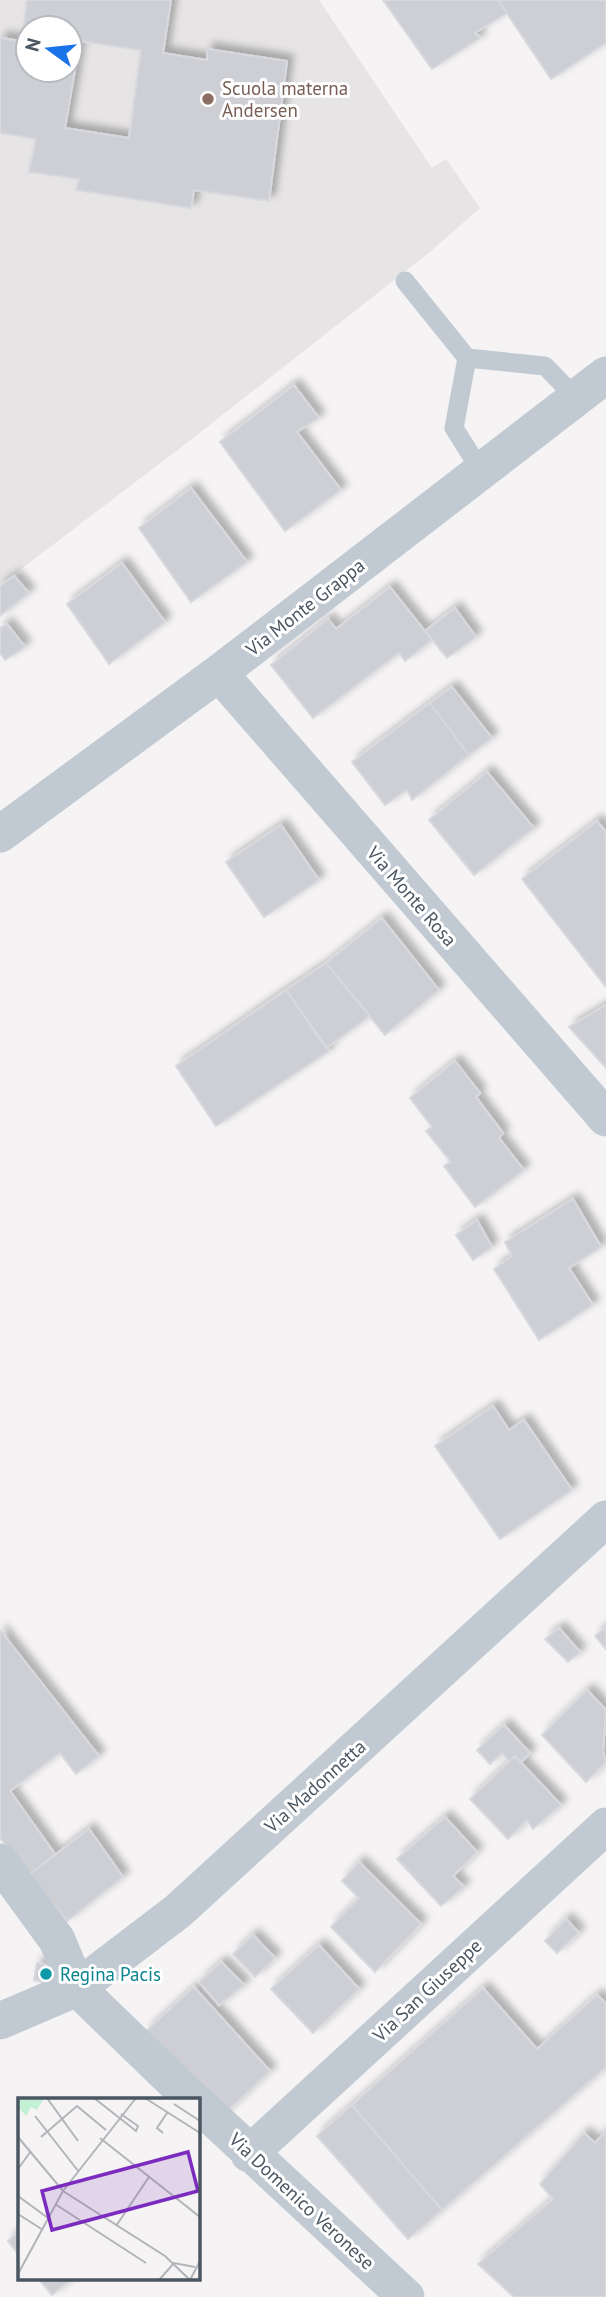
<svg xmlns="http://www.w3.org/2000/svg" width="606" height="2297" viewBox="0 0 606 2297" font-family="'PT Sans',sans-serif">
<defs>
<filter id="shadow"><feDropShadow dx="6" dy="-6" stdDeviation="3.5" flood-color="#0004"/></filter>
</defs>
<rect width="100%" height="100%" fill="#f5f3f3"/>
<path fill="#e6e4e5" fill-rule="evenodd" d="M0 0H319L432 168 446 159 480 208 430 252 188 442 0 585ZM28 28H70V70H28Z"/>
<path fill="#cdcfd5" stroke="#d7d9de" stroke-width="2" fill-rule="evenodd" filter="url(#shadow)" d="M27 0H171L163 53 207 60V49L287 61 269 201 194 190 191 208 76 190 79 179 29 172 36 139 0 133V38L22 41ZM28 28H70V70H28ZM80 41 141 50 129 138 65 128Z
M383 0H498L507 13 475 33 480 38 432 69Z
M498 0H606V43L551 79Z
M294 385 319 418 297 432 341 490 285 531 220 442Z
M191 488 247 562 191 602 139 528Z
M122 563 165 622 109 664 67 604Z
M14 576 29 593 0 616V586Z
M390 587 432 640 405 661 399 653 313 718 271 665 328 619 336 629Z
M455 608 476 637 447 658 425 631Z
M7 624 25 647 5 660 0 653V628Z
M452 687 492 738 469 755 430 703Z
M430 703 469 755 412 800 407 790 385 805 352 762Z
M487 772 534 828 474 875 429 820Z
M597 821 606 832V987L522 879Z
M281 825 319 880 264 917 226 862Z
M382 918 439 990 385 1035 326 963Z
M326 963 370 1016 326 1048 286 990Z
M286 990 329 1051 216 1126 176 1066Z
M606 1005V1068L569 1027Z
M455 1061 480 1093 476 1097 503 1133 499 1138 524 1170 475 1207 444 1166 451 1162 426 1131 432 1127 410 1098Z
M573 1199 601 1247 569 1268 593 1305 539 1340 494 1269 512 1256 505 1242Z
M477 1220 492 1247 473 1260 456 1235Z
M493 1406 509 1430 524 1420 572 1490 500 1539 435 1446Z
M606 1627V1649L595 1636Z
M559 1628 580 1652 568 1662 545 1639Z
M0 1630 99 1756 76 1774 60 1753 10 1791 55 1854 29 1875 0 1838Z
M587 1690 606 1710 603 1751 606 1762 586 1782 542 1735Z
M504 1725 530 1753 521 1762 515 1756 509 1761 502 1753 490 1764 477 1750Z
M515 1756 561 1805 533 1829 527 1820 508 1839 470 1799Z
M445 1817 477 1852 453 1876 464 1887 441 1906 397 1859Z
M89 1829 123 1877 67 1921 29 1875Z
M359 1862 421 1924 375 1972 331 1927 359 1898 342 1881Z
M566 1919 579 1933 557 1953 545 1941Z
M253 1935 275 1958 255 1977 233 1954Z
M319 1945 359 1989 313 2033 271 1989Z
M221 1962 244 1985 219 2005 199 1982Z
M37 1963 58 1968 53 1985 34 1980Z
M194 1987 270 2071 222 2116 146 2031Z
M483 1988 537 2049 597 1995 606 2004V2067L442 2210 352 2105Z
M352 2105 442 2210 408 2239 317 2136Z
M606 2131V2297H514L478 2264 553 2199 540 2184 584 2133 595 2143Z
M19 2231V2255L8 2241Z
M38 2278H73L52 2295Z"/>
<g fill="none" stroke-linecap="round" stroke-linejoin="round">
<path stroke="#c1cad2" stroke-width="19" d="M405 281 467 358
M481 471 454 428 467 358 545 366 576 398"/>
<path stroke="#c1cad2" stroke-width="37" d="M219 673 606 1118
M0 834 219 673 606 375
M0 1862 57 1940 77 1988 192 2099
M0 2021 77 1988 178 1911 606 1519
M198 2104 406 2297
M249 2154 606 1826"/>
</g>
<circle fill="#8d6e63" stroke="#fff" stroke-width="2.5" cx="208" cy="99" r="7"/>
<circle fill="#0f9aa8" stroke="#fff" stroke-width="2.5" cx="46" cy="1974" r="7"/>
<g text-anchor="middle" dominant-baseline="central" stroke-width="6" stroke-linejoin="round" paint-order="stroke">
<g font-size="19" fill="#785e54" stroke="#fff" text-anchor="start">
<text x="222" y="88">Scuola materna<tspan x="222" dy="22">Andersen</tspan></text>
</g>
<g font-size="19" fill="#4a5661" stroke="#fff">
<text transform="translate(305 607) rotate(-38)">Via Monte Grappa</text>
<text transform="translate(412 896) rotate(49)">Via Monte Rosa</text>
<text transform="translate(315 1786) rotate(-42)">Via Madonnetta</text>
<text transform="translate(427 1990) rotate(-43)">Via San Giuseppe</text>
<text transform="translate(302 2201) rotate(43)">Via Domenico Veronese</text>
</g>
<g font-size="19" fill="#0d838f" stroke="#fff" text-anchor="start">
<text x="60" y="1974">Regina Pacis</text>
</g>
</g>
<g transform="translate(18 2098)">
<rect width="182" height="182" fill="#f5f3f3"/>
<path d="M0 0H26L19 12 13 9 8 18 0 9Z" fill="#c3f1d5"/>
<path fill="none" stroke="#b1b4b9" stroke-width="2" d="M29 0 60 43M76 0 118 33 120 28 103 16M127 0 182 35M156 6 182 23M17 18 61 74M145 35 139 30 149 15M0 39 45 93 147 158 172 182M23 39 59 8 88 32M82 40 182 119M0 71 13 53M0 98 30 120M37 106 128 165M0 116 25 132M98 128 131 79M0 176 45 93 118 0M141 182 156 165 177 169M172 182 182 163"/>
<path fill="#7b2cbf" fill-opacity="0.15" stroke="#7b2cbf" stroke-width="3.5" d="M170 54 180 93 34 132 24 93Z"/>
<rect width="182" height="182" fill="none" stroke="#4a5661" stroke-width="3.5"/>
</g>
<g transform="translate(49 49) rotate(285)"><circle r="33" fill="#ffffff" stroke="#b7bbc0" stroke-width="2"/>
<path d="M0-5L12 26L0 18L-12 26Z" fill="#1a73e8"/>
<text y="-10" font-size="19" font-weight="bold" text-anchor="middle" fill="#4a5661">N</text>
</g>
</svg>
